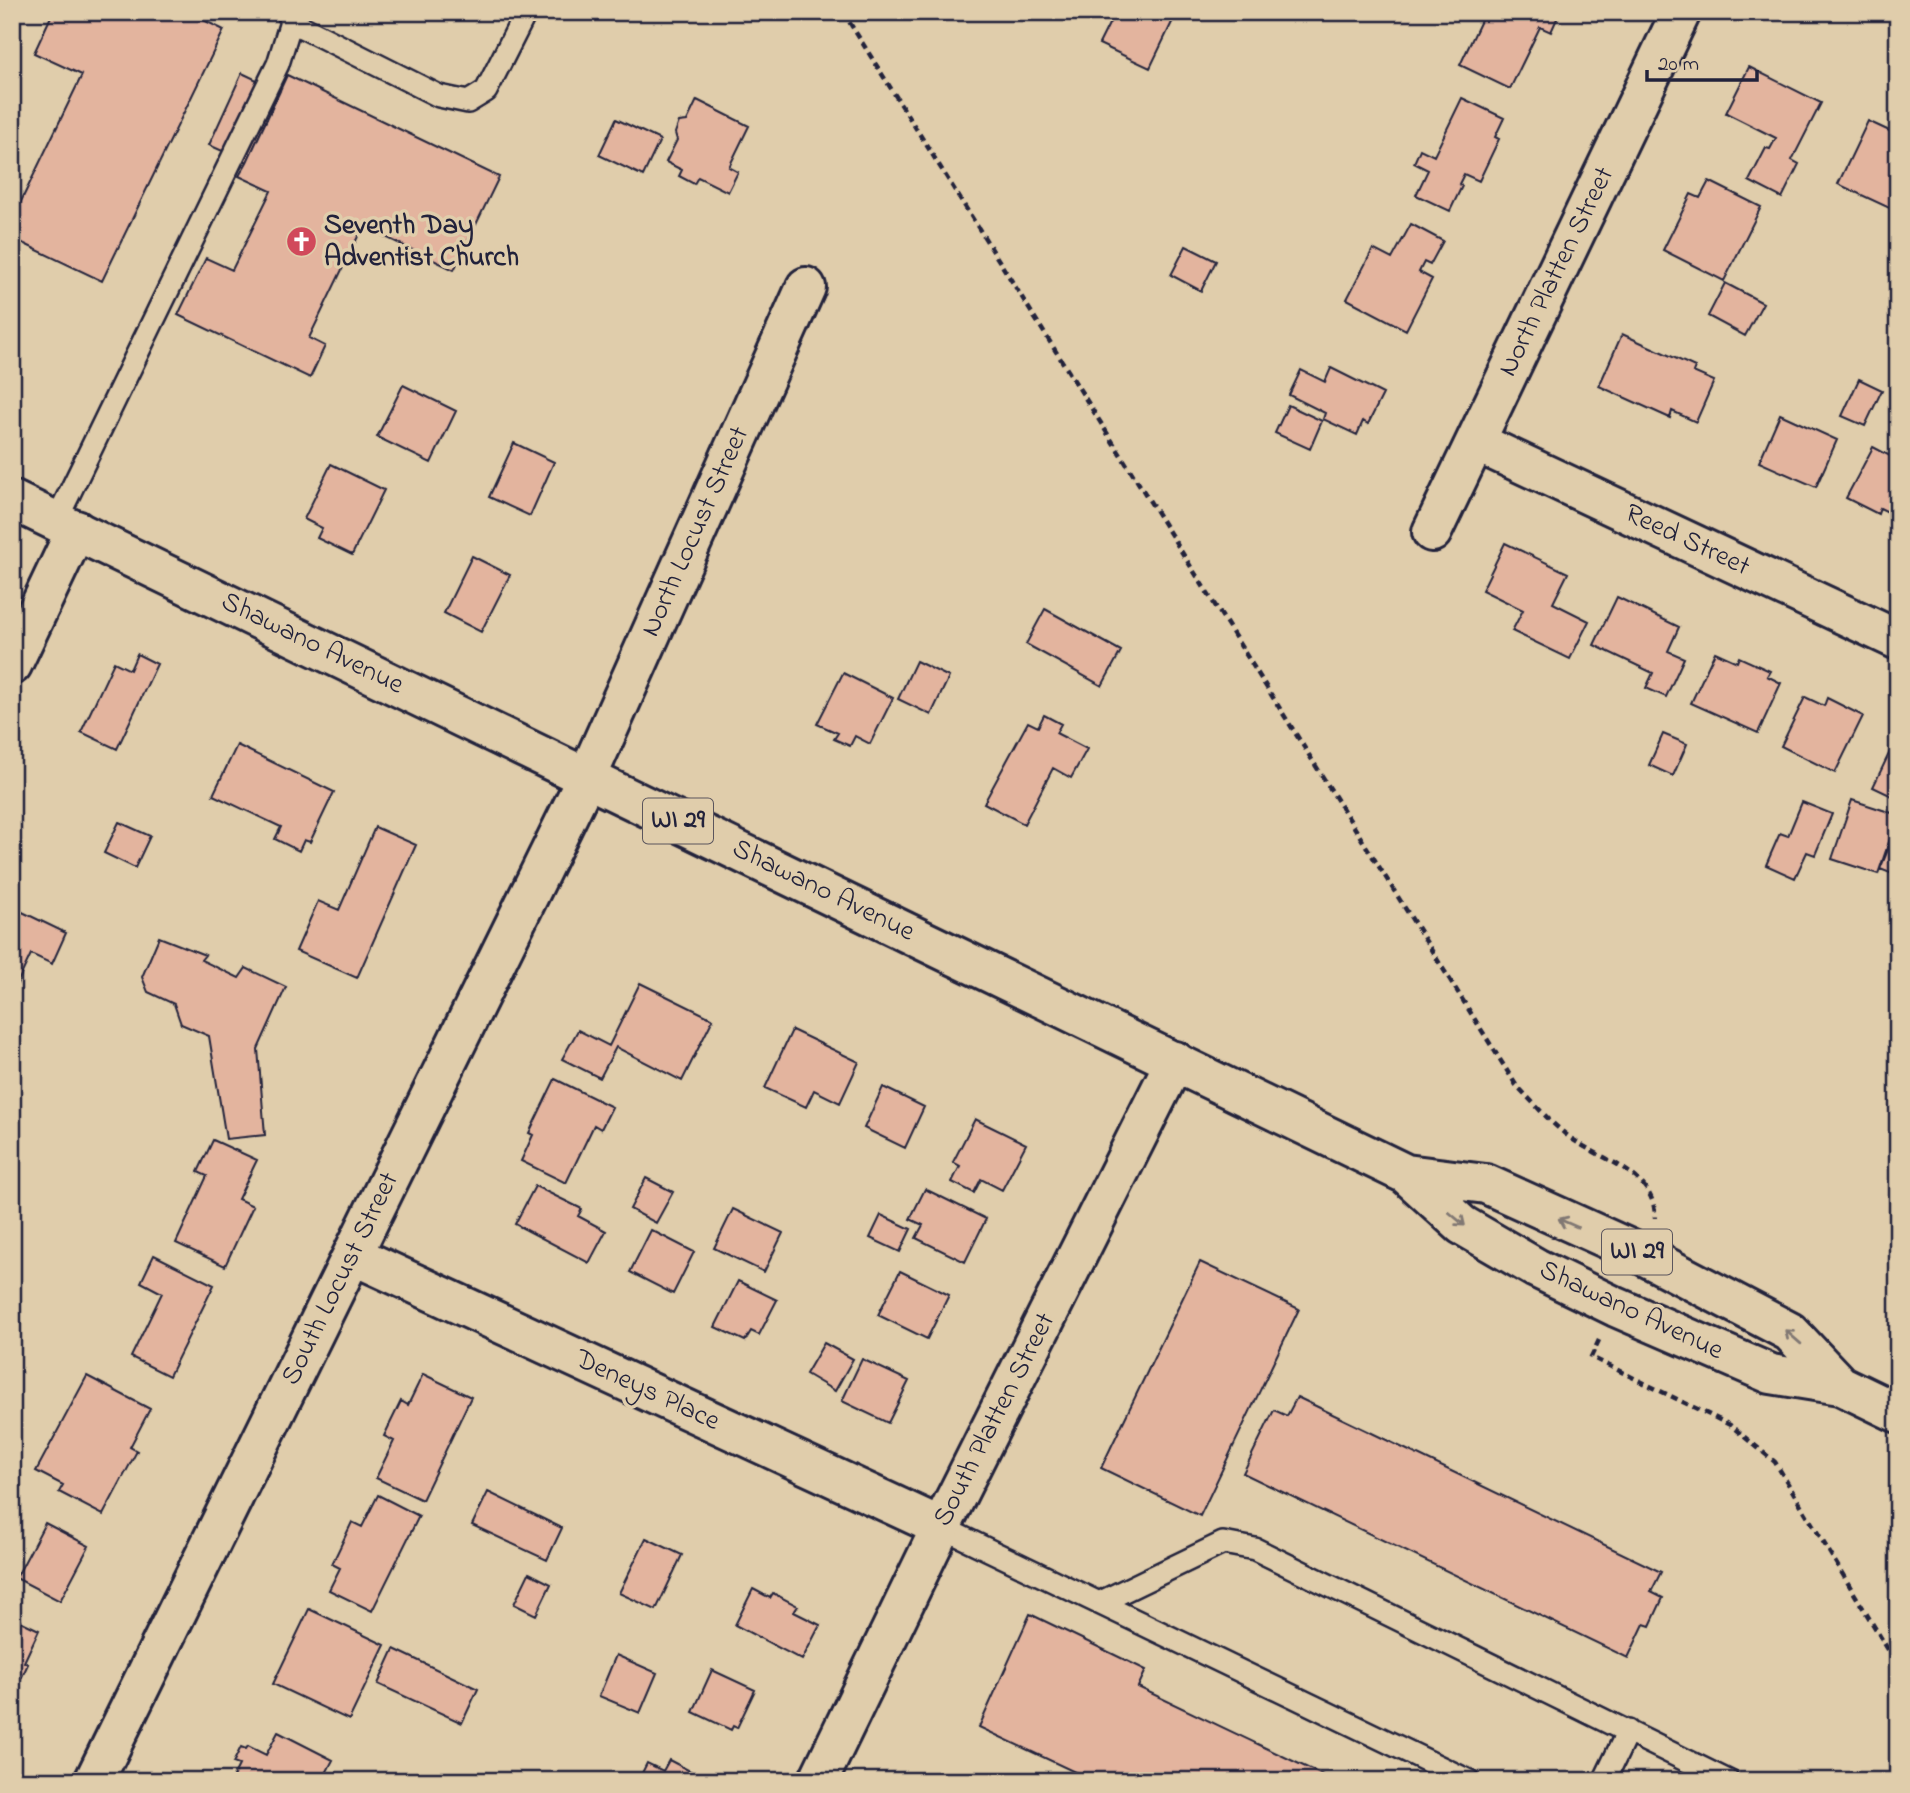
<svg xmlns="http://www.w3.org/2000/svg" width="1910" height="1793" viewBox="0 0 1910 1793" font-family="'Indie Flower',sans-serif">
<rect width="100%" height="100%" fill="#e0cdab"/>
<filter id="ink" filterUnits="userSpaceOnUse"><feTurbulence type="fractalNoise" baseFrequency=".0143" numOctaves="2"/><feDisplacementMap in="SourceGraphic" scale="14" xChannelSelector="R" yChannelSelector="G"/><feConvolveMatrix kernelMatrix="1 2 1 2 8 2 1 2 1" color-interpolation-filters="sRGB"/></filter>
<g filter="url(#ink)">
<path fill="#e3b49e" stroke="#22223b" stroke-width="2" d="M53 12H187L224 30 102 281 12 238V220L82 75 34 53Z
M1115 12H1177L1150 68 1099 44Z
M1485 12H1560L1551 32 1540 27 1510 89 1460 65Z
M1749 67 1821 103 1792 160 1799 164 1782 198 1749 181 1766 148 1770 149 1776 138 1726 113Z
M242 73 280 91 247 162 209 145Z
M287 75 499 177 454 270 363 226 309 338 325 346 310 378 178 315 206 258 232 270 271 191 239 176 247 162Z
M1462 98 1504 118 1495 137 1499 139 1479 181 1464 174 1459 184 1462 186 1450 211 1416 195 1428 170 1414 163 1420 149 1434 156Z
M697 100 749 126 729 167 738 172 728 192 698 177 694 184 679 176 682 170 666 162 677 140 675 133 679 122 687 121Z
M616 119 660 140 643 176 599 155Z
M1868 121 1898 135V212L1838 184Z
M1709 181 1761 207 1724 281 1663 250 1691 194 1700 198Z
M1411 224 1443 241 1430 265 1424 262 1419 272 1432 279 1406 330 1347 299 1373 249 1392 259Z
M1186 246 1216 261 1201 291 1171 275Z
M1725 283 1763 303 1745 336 1708 316Z
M1622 334 1695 367 1693 372 1714 381 1696 422 1672 411 1670 418 1599 386Z
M1331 368 1383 394 1368 424 1363 421 1357 435 1323 419 1325 413 1289 395 1301 370 1325 382Z
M1859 379 1882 390 1865 426 1842 416Z
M403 385 456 411 431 463 377 437Z
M1288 405 1322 421 1310 449 1275 433Z
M1780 414 1837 440 1816 487 1759 462Z
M514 443 554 462 530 516 489 497Z
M1873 447 1898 460V498L1890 513 1880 508 1878 514 1846 498Z
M331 464 384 490 352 555 317 538 322 528 304 519Z
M1505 543 1568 573 1553 603 1589 621 1570 659 1512 631 1523 610 1482 590Z
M472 556 510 575 481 632 444 613Z
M1617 597 1679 627 1668 651 1684 658 1666 697 1646 688 1653 673 1594 645Z
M1045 609 1121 651 1102 686 1026 644Z
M1715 652 1737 662 1739 657 1770 671 1767 676 1781 683 1758 733 1691 703Z
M137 654 157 664 117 749 81 732 114 662 130 670Z
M916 661 949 677 931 715 898 699Z
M843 673 893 698 870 744 855 736 850 746 834 739 838 733 817 724Z
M1805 697 1824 706 1827 698 1863 716 1835 773 1781 746Z
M1044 715 1061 724 1056 733 1087 749 1071 778 1053 768 1024 824 984 803 1028 722 1038 727Z
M1663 734 1687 744 1673 776 1649 765Z
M1898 735V799L1873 787Z
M237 745 334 792 310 842 304 840 299 851 275 839 281 827 213 795Z
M1852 800 1898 815 1878 874 1832 859Z
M1802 802 1832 814 1815 855 1807 852 1795 878 1766 865 1780 833 1788 836Z
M119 822 150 836 135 868 104 853Z
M375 827 416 845 357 978 296 951 318 901 339 910Z
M1895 833 1898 834V876L1880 869Z
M12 907 66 933 52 964 31 954 12 994Z
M159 937 205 955 201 960 239 978 246 968 286 987 258 1049 265 1135 226 1139 209 1036 181 1024 174 1004 148 992 142 977Z
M640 983 713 1019 682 1081 616 1047 600 1078 562 1059 578 1030 609 1046Z
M792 1030 859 1062 840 1103 814 1090 806 1107 765 1088Z
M555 1079 612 1107 601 1129 594 1125 566 1183 521 1161 533 1135 529 1133Z
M883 1087 924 1107 905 1148 864 1128Z
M975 1119 1026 1144 1002 1190 981 1179 974 1193 952 1182 960 1166 953 1162Z
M213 1140 257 1160 238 1199 253 1206 225 1266 176 1243 207 1176 198 1172Z
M646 1178 673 1192 656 1223 630 1209Z
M535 1186 582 1209 578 1216 606 1231 589 1263 515 1224Z
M925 1189 986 1219 965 1262 916 1238 923 1225 910 1219Z
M733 1209 783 1233 764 1272 714 1248Z
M881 1215 911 1229 900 1252 870 1238Z
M651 1230 694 1252 673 1294 630 1272Z
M154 1255 214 1285 169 1376 131 1357 162 1293 141 1282Z
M1200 1262 1299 1309 1200 1516 1101 1468Z
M900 1271 949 1295 927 1339 878 1315Z
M738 1281 777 1300 759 1335 751 1331 745 1341 715 1327Z
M824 1343 853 1359 835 1391 806 1374Z
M862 1359 909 1381 888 1423 842 1401Z
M423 1374 471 1397 422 1500 376 1478 394 1441 384 1436 401 1401 408 1405Z
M87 1376 150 1409 130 1447 137 1451 103 1515 59 1492 63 1485 36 1471Z
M1297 1397 1661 1572 1651 1592 1663 1598 1650 1626 1644 1624 1628 1658 1243 1473 1274 1410 1287 1416Z
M488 1492 562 1528 547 1560 472 1525Z
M378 1495 419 1516 372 1611 329 1590 340 1568 332 1564 352 1522 362 1527Z
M45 1523 89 1546 60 1601 16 1578Z
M646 1538 682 1555 656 1610 619 1593Z
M529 1573 551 1584 536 1615 514 1604Z
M753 1589 770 1598 773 1593 798 1606 794 1612 820 1625 802 1660 735 1625Z
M309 1609 385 1645 349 1720 273 1684Z
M1030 1614 1146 1670 1138 1687 1335 1781H1094L979 1727Z
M12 1617 39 1630 24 1662 28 1664 12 1698Z
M394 1649 478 1689 462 1723 378 1684Z
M616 1655 657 1673 640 1713 599 1696Z
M712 1670 755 1690 737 1728 733 1726 731 1730 693 1712Z
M278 1732 333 1760 322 1781 300 1779 297 1781 285 1774 281 1781H231L239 1765 233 1763 241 1747 246 1749 248 1746 266 1755Z
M669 1760 709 1781H638L647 1763 663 1771Z"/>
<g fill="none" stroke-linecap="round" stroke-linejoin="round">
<defs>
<path id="service" d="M290 21 439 96 468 102 486 91 526 12
M56 521 278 64 294 12
M941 1527 1469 1781
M1099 1603 1223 1543 1255 1549 1728 1781
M1604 1781 1628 1731"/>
<path id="minor" d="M1476 442 1898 640
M1432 532 1681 12
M12 665 76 530
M353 1255 941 1527
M94 1781 587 777 806 287
M818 1781 941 1527 1175 1061"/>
<path id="primary" d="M12 500 1406 1174 1462 1225 1536 1268 1616 1307 1771 1374 1840 1385 1898 1413
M1406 1174 1486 1184 1641 1254 1790 1332 1840 1385"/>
</defs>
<use href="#service" stroke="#22223b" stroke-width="26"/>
<use href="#minor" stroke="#22223b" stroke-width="44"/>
<use href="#primary" stroke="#22223b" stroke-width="44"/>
<path stroke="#22223b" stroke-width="4.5" stroke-dasharray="7 5" stroke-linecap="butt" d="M843 12 1516 1085C1532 1101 1546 1118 1563 1132 1592 1158 1656 1169 1655 1218
M1599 1340 1591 1357 1730 1425 1775 1462 1898 1666"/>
<use href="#service" stroke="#e0cdab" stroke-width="21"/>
<use href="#minor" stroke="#e0cdab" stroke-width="38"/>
<use href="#primary" stroke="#e0cdab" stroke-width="38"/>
</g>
<defs><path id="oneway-shaft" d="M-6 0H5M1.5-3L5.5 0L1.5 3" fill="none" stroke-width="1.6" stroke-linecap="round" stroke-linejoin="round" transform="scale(1.75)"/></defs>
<g stroke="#817873">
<use href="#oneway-shaft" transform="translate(1457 1219) rotate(40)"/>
<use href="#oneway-shaft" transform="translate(1568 1223) rotate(-156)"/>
<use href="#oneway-shaft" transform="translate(1793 1337) rotate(-139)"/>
</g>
</g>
<defs>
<symbol id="church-disc" viewBox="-11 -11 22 22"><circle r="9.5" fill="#d1495b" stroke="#e0cdab"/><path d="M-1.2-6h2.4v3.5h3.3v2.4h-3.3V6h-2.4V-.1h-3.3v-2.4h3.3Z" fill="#fff"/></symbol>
</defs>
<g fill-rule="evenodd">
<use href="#church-disc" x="284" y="224" width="35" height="35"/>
</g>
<g text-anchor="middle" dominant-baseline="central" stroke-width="7" stroke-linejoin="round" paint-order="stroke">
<g fill="#e0cdab" stroke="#5b555d" stroke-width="2">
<rect x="643" y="798.5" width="70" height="45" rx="5"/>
<rect x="1602" y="1229.5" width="70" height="45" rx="5"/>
</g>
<g font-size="26" font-weight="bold" fill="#22223b">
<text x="678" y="821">WI 29</text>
<text x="1637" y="1252">WI 29</text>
</g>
<g font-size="28" font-weight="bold" fill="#22223b" stroke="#e0cdab" text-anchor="start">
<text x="324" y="226">Seventh Day<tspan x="324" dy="32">Adventist Church</tspan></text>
</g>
<g font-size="28" fill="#22223b" stroke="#e0cdab">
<text transform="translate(1557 272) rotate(-64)">North Platten Street</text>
<text transform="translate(696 532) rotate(-66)">North Locust Street</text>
<text transform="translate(1687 541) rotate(25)">Reed Street</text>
<text transform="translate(312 644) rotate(26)">Shawano Avenue</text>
<text transform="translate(823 891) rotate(26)">Shawano Avenue</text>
<text transform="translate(341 1279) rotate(-64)">South Locust Street</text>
<text transform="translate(1631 1311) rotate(25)">Shawano Avenue</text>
<text transform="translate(647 1391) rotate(25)">Deneys Place</text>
<text transform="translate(995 1420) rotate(-63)">South Platten Street</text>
</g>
</g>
<rect width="1910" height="1793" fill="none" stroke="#e0cdab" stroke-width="42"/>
<rect x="21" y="21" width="1868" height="1751" fill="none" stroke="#22223b" stroke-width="2.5" filter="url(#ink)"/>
<path d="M1647 70v10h110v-10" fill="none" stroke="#22223b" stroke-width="3.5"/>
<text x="1658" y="70" font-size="21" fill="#22223b" stroke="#e0cdab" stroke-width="5" paint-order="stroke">20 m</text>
</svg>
